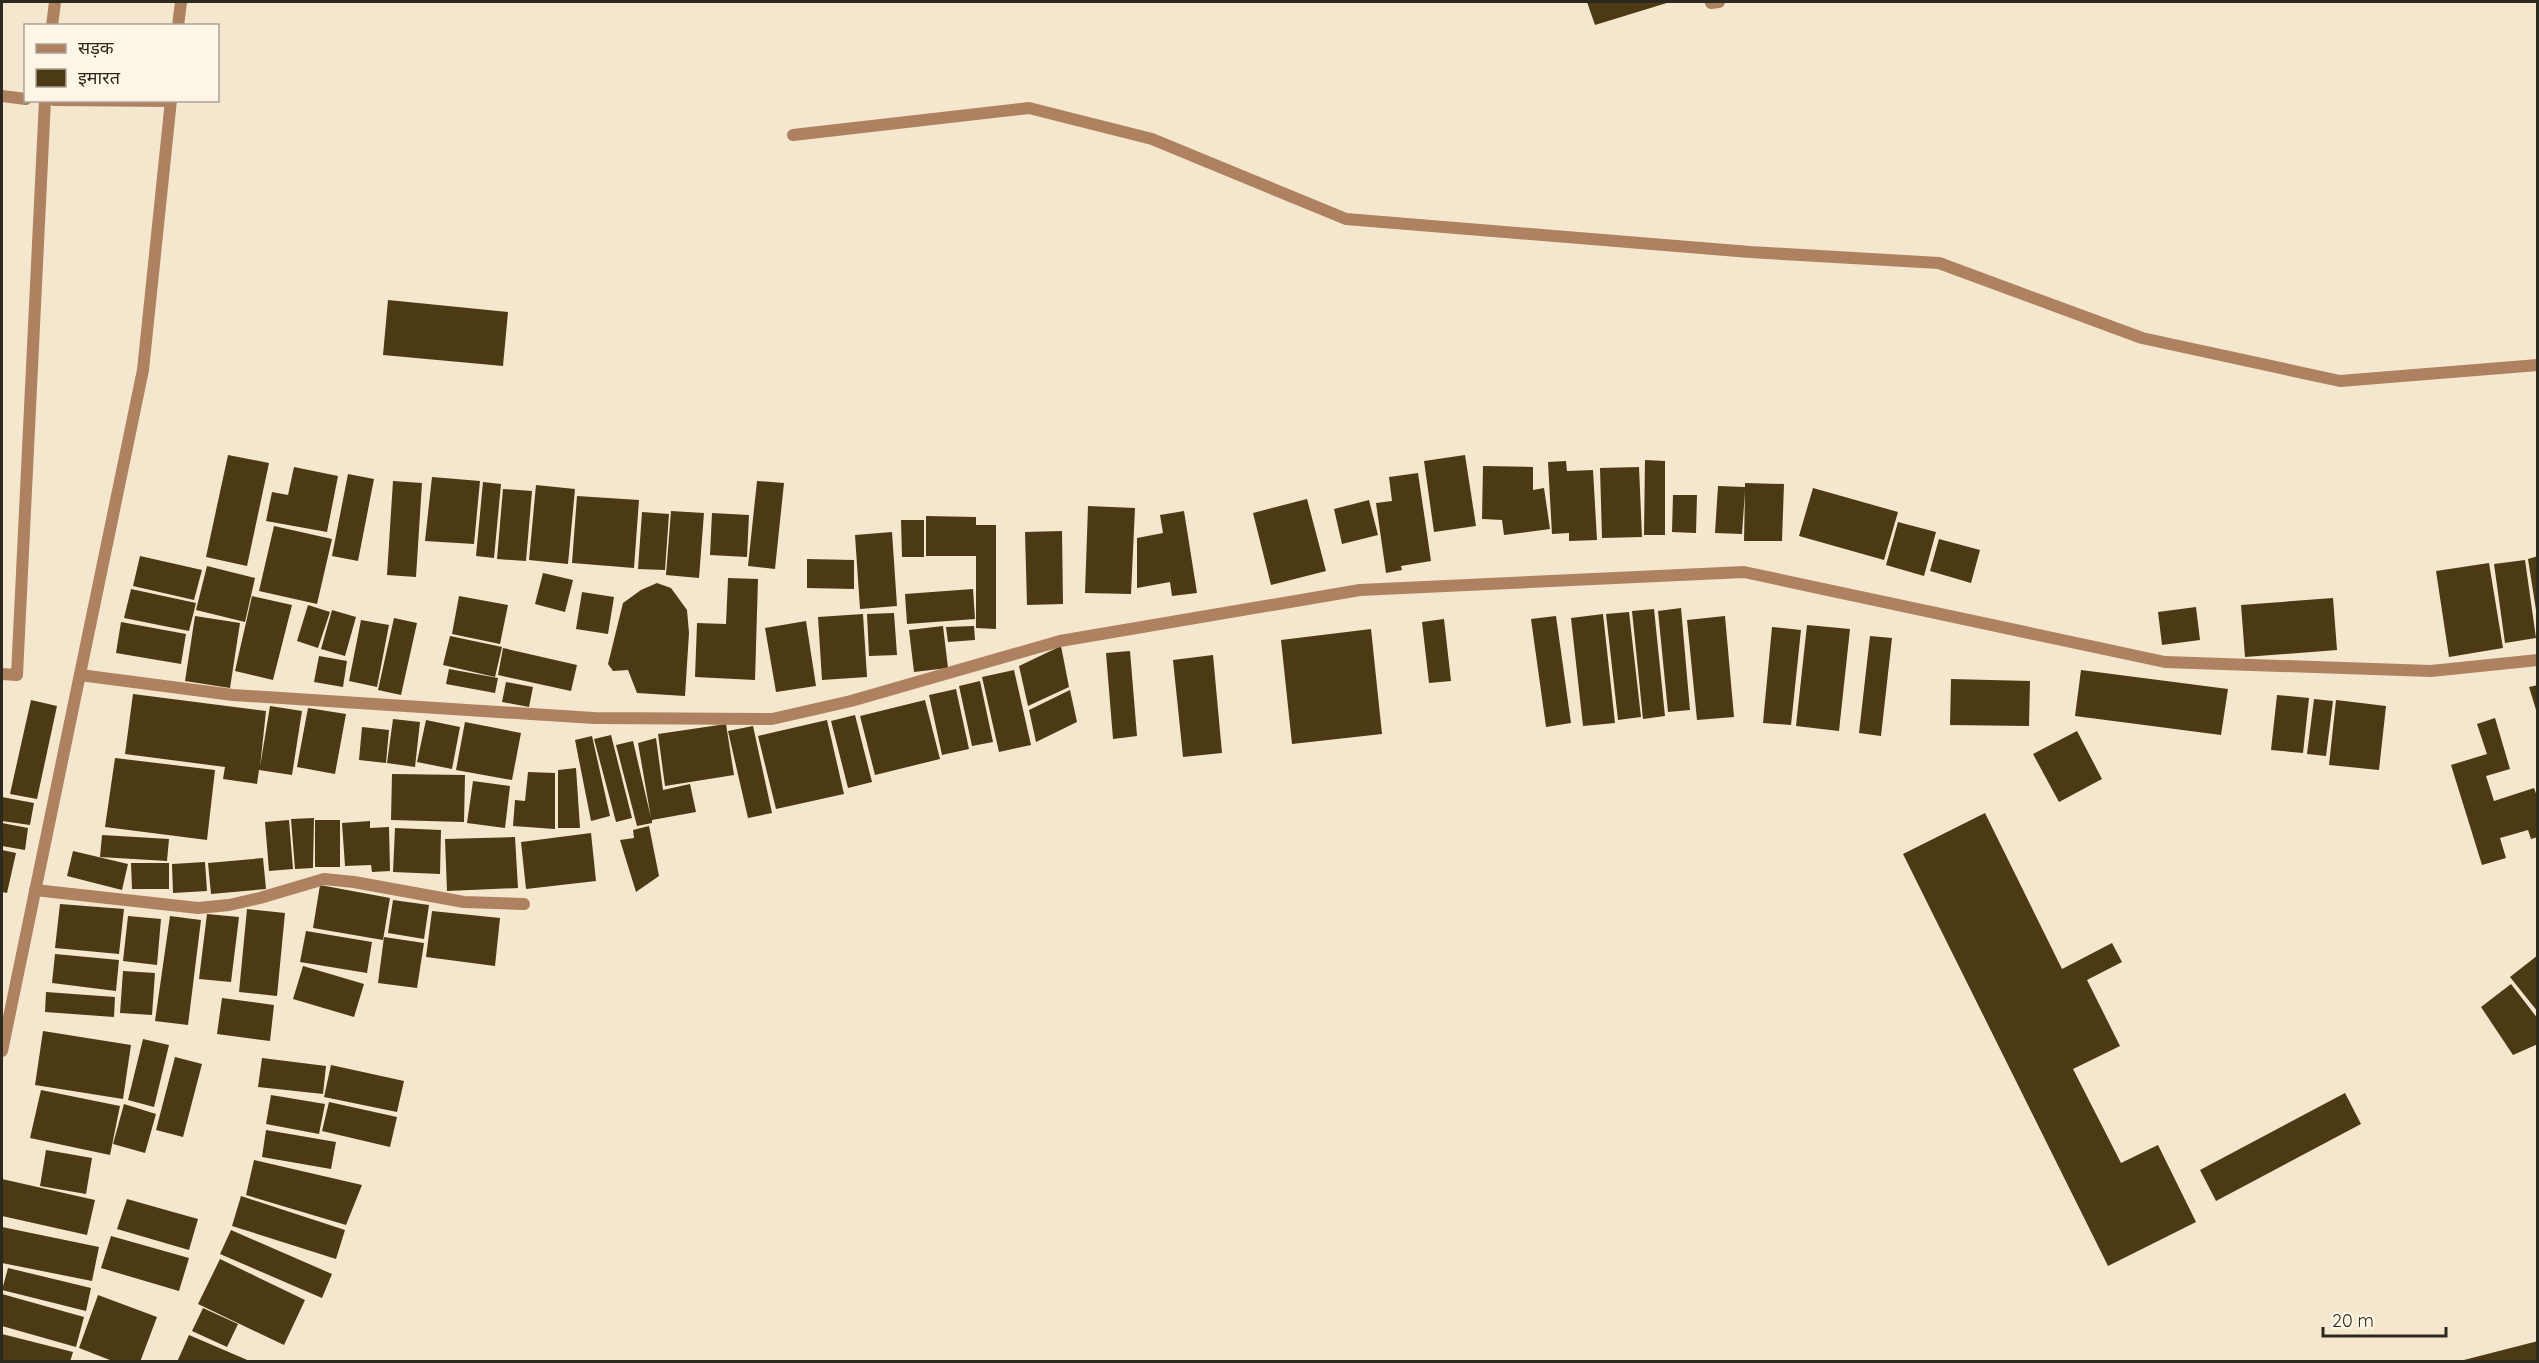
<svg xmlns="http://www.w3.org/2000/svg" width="2539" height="1363" viewBox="0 0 2539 1363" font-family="Quicksand,'Noto Sans Devanagari',sans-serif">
<rect width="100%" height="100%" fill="#f5e7cd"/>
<path fill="#4c3a15" d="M1587 2H1670L1595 25Z
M388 300 508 312 503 366 383 355Z
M228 455 269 463 247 566 206 557Z
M1465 455 1476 526 1434 532 1424 461Z
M1645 460 1665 461V535H1644Z
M1566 461 1567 471 1593 470 1597 540 1569 541V533L1552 534 1548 462Z
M1483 466 1533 467V490L1544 488 1550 529 1504 535 1502 520 1482 519Z
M294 467 338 476 327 532 266 521 272 492 288 495Z
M1639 467 1642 537 1602 538 1600 468Z
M1418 473 1431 561 1401 566 1402 570 1386 573 1376 503 1392 501 1389 477Z
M348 474 374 479 358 561 332 556Z
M432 477 480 481 474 544 425 541Z
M393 481 422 483 416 577 387 575Z
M757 481 784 483 775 569 748 566Z
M483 482 501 484 494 558 476 556Z
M1745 483 1784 484 1782 541H1744L1745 491 1742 534 1715 533 1718 486 1745 487Z
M536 485 575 489 568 564 529 560Z
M1813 488 1898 512 1884 560 1799 536Z
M503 489 532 491 526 561 497 559Z
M1673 495H1697L1696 533 1672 532Z
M577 496 639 500 634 568 572 563Z
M1307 499 1326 571 1271 585 1253 513Z
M1369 500 1378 535 1342 544 1334 509Z
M1088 506 1135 508 1131 594 1085 593Z
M671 511 704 513 699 578 666 575Z
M1184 511 1197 593 1172 596 1170 582 1137 588V538L1163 533 1160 515Z
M642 512 669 514 665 570 638 569Z
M712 513 749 515 747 557 710 555Z
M926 516 976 517V525H996V629L976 628V556H926Z
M901 520H924V557H902Z
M1898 522 1936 532 1924 576 1886 565Z
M274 526 332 539 317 604 259 591Z
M1062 531 1063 604 1027 605 1025 532Z
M892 532 897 606 860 609 855 535Z
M1939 539 1980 550 1971 583 1930 571Z
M140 556 202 570 194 600 133 586Z
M2538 556V610H2536L2528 559Z
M807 559 854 560V589L807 588Z
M2525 560 2536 638 2505 643 2494 564Z
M2489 563 2503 648 2449 657 2436 571Z
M207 566 255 578 245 622 196 610Z
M543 573 573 580 565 612 535 604Z
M728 578 758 579 755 680 695 677 697 623 726 624Z
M657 583 671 588 687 610 689 633 685 696 637 693 628 670 613 671 608 664 623 603 641 590Z
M131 589 196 603 189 631 124 618Z
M973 589 975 619 907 624 905 594Z
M582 592 614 597 608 634 576 629Z
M252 596 292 605 273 680 235 671Z
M459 596 508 605 500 644 452 634Z
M2333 598 2337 650 2245 657 2241 605Z
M308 605 330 612 318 648 297 641Z
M2196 607 2200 640 2162 645 2158 612Z
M1681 608 1690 710 1668 712 1658 611Z
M1654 609 1665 716 1643 719 1632 611Z
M332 610 356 617 345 656 321 649Z
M1629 612 1641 717 1618 720 1606 614Z
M894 613 897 655 869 656 867 614Z
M863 614 867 677 822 680 818 617Z
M1603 614 1615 723 1583 726 1571 618Z
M195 616 240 623 230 688 185 681Z
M1556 616 1571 723 1546 727 1531 619Z
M1725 616 1734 717 1697 720 1687 620Z
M394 618 417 623 401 695 378 690Z
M1444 619 1451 681 1429 683 1422 622Z
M361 620 389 625 377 687 349 681Z
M806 621 816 686 776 692 765 628Z
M121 622 186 634 181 664 116 653Z
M1807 625 1850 629 1839 731 1796 726Z
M943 626 948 668 914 672 909 630Z
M974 626 975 640 948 642 946 627Z
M1772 627 1801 630 1791 725 1763 723Z
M1371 629 1382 734 1292 744 1281 640Z
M450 636 502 647 495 677 443 665Z
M1870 636 1892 638 1881 736 1859 733Z
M1061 646 1069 687 1028 706 1019 666Z
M503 648 577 665 571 691 498 675Z
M1130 651 1137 736 1113 739 1106 653Z
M1213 655 1222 753 1183 757 1173 660Z
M319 656 347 661 343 687 314 682Z
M449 669 498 678 495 693 446 684Z
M1014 670 1031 745 999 752 982 677Z
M2081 670 2228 689 2221 735 2075 716Z
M1951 679 2030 681 2029 726 1950 725Z
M980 681 993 742 972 746 959 686Z
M506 682 533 687 529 707 502 702Z
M2538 685V713H2537L2529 687Z
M956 689 969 749 942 755 929 695Z
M1070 690 1077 722 1036 742 1029 710Z
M133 694 266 711 260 767 270 706 302 711 292 775 259 770 257 784 223 779 225 767 125 754Z
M2277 695 2309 698 2303 753 2271 750Z
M2314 699 2333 701 2326 756 2307 754Z
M31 700 57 706 37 799 10 794Z
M925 700 940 759 875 775 860 716Z
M2336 700 2386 706 2379 770 2329 765Z
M308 708 346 714 335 774 297 767Z
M855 715 872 782 848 788 831 721Z
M2495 718 2510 769 2486 776 2494 801 2534 788 2538 799V837L2531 839 2528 830 2500 838 2506 858 2482 865 2451 765 2487 754 2477 724Z
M393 719 420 722 415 767 387 763Z
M426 720 460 727 452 769 417 762Z
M827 720 844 794 776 809 758 736Z
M465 722 521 733 512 780 456 770Z
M726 724 734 775 665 786 658 734Z
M753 726 772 813 748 818 728 731Z
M362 727 389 730 386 763 359 760Z
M2077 731 2102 779 2059 802 2033 754Z
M611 735 632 818 616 822 594 739Z
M592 736 610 816 591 821 575 740Z
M656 738 663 790 690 784 696 812 652 820V823L637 826 616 745 633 741 651 818 638 743Z
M115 758 215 770 207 840 105 827Z
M576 768 580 828H558V770Z
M528 772 555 773V829L513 826 515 800 525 801Z
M392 774 465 775 464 822 391 820Z
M473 781 510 786 505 828 467 823Z
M2 797 34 803 30 825 2 821Z
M1985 813 2062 969 2112 943 2122 962 2087 980 2120 1046 2073 1069 2121 1163 2158 1145 2196 1222 2108 1266 1903 854Z
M314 818 313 868 295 869 291 819Z
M289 820 293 869 269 871 265 822Z
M315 820H340V867H315Z
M370 821V828L389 827 390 871 372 872 371 865 345 866 342 823Z
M2 823 28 828 25 850 2 846Z
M649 826 659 876 636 892 620 840 634 838 633 830Z
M395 828 441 830 440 874 393 872Z
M591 833 596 881 526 889 521 842Z
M102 835 169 839 167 861 100 857Z
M515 837 518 888 447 891 445 839Z
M2 850 16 853 7 893 2 892Z
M73 851 128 864 122 890 67 876Z
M263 858 266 889 211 894 208 863Z
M205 862 207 891 173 893 172 864Z
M131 863H169V889H132Z
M320 885 390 898 383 940 313 928Z
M393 900 429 905 424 939 388 933Z
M60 904 124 909 119 954 55 948Z
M247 909 285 913 277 996 239 992Z
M432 911 500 918 495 966 426 957Z
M207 914 239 917 231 982 199 979Z
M128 916 161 919 157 965 123 961Z
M170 916 201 920 188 1025 155 1021Z
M306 931 372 942 367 973 300 962Z
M384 937 424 943 417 988 378 983Z
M55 954 119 960 116 991 52 983Z
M2538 955V1012L2510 977Z
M303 966 364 984 354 1017 293 999Z
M123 971 155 973 152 1015 120 1013Z
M2511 984 2538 1019V1044L2513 1055 2481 1007Z
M46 992 115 997 114 1017 45 1012Z
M222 998 274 1005 270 1041 217 1034Z
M43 1031 131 1045 123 1099 35 1085Z
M143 1039 169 1045 154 1107 128 1100Z
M175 1057 202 1064 183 1137 156 1130Z
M262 1058 326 1066 323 1094 258 1087Z
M331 1065 404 1081 397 1112 324 1097Z
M41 1090 120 1106 110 1155 30 1138Z
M2345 1093 2361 1124 2216 1201 2200 1170Z
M271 1095 325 1104 319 1134 266 1124Z
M329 1102 397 1117 390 1147 322 1131Z
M124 1104 156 1114 145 1153 113 1144Z
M266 1130 336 1142 331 1169 262 1157Z
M46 1150 92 1158 86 1194 40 1186Z
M254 1160 362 1185 346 1225 246 1195Z
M2 1179 95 1200 87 1235 2 1216Z
M241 1196 345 1230 336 1259 232 1226Z
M127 1199 198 1219 189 1250 117 1229Z
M2 1227 99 1247 92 1281 2 1263Z
M231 1230 332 1274 322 1298 220 1254Z
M111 1236 189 1258 179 1291 101 1268Z
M220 1259 305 1300 284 1345 198 1304Z
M8 1268 91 1288 86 1311 2 1290Z
M2 1294 84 1317 76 1347 2 1326Z
M98 1295 157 1317 140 1362H115L79 1348Z
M203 1308 238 1324 227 1347 192 1331Z
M2 1334 73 1352 70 1362H2Z
M189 1335 252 1362H177Z
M2538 1341V1362H2460V1361Z"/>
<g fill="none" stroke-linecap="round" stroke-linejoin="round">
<path stroke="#ae8161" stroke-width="12" d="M1711 3 1719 2
M52 26 55 2
M2 96 26 99
M54 100 171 101
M793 135 1029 108 1152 139 1346 219 1750 252 1939 263 2142 338 2340 381 2538 365
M2 674 17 675 45 100
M80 675 233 695 594 718 772 719 851 701 1060 641 1360 590 1744 572 2165 662 2431 671 2538 660
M35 890 198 908 229 905 260 898 324 879 354 882 464 902 524 904"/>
<path stroke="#ae8161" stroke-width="12" d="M178 26 181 2
M2 1051 143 370 171 100"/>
</g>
<rect width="2539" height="1363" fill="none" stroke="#2e291f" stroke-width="6"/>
<rect x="24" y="24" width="195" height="78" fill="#fdf5e5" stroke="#aaa396" stroke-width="1.5"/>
<rect x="36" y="44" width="30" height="9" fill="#ae8161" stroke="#aaa396" stroke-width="1.5"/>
<text x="78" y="54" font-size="18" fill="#2e291f">सड़क</text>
<rect x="36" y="69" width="30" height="18" fill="#4c3a15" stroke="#aaa396" stroke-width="1.5"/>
<text x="78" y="84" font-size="18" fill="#2e291f">इमारत</text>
<path d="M2323 1327v9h123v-9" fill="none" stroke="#2e291f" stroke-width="3"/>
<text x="2332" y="1327" font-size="18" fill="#2e291f" stroke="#fdf5e5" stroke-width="4.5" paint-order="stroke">20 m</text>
</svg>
